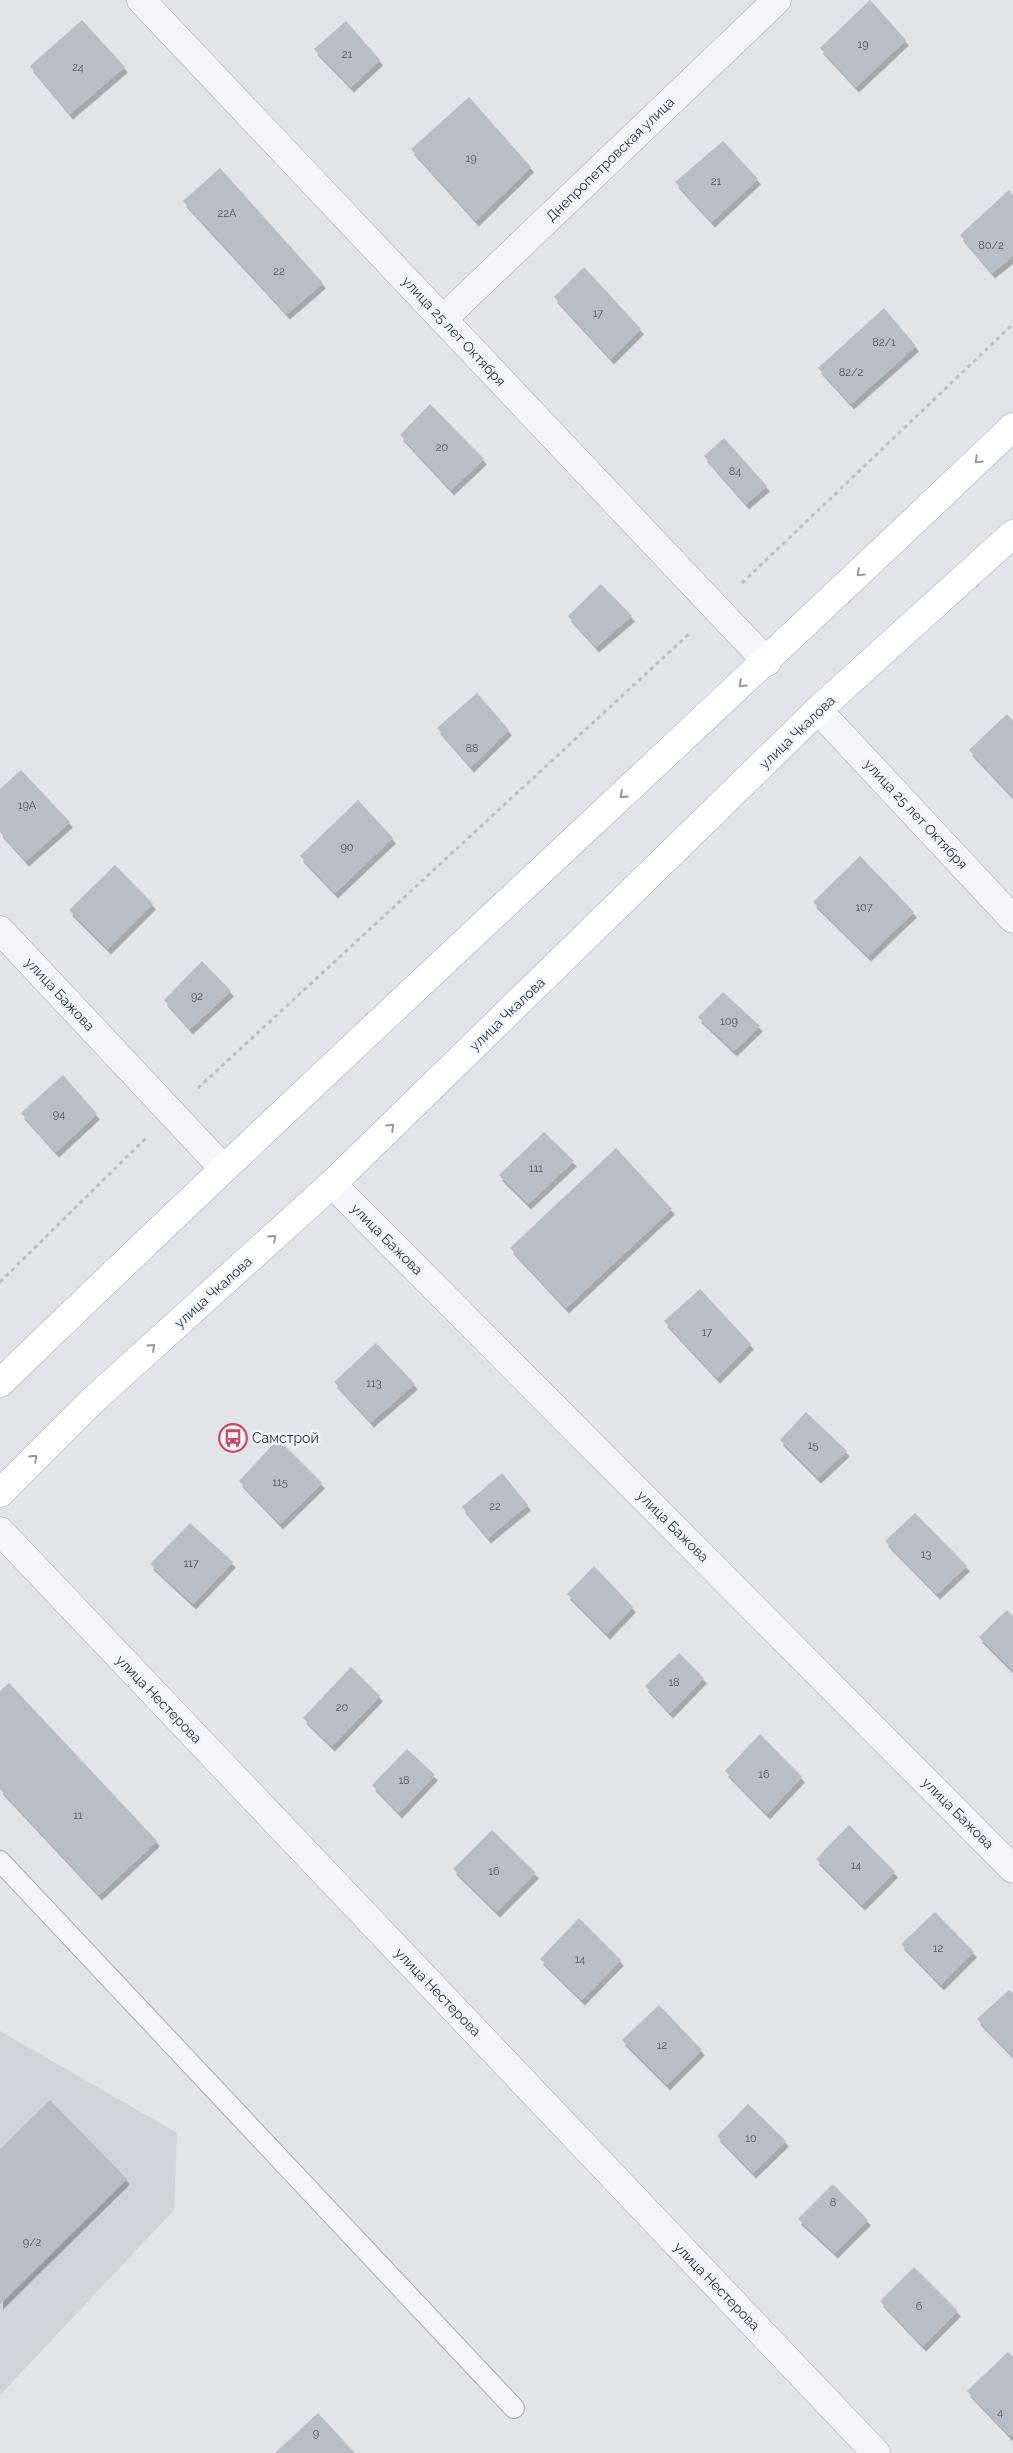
<svg xmlns="http://www.w3.org/2000/svg" width="1013" height="2453" viewBox="0 0 1013 2453" font-family="Raleway,sans-serif">
<defs>
<filter id="shadow"><feDropShadow dx="3" dy="5.5" stdDeviation="0" flood-color="#0004"/></filter>
</defs>
<rect width="100%" height="100%" fill="#e1e4e9"/>
<path fill="#cfd4db" d="M0 2031 177 2133 174 2210 0 2395Z"/>
<path fill="#b8bec6" filter="url(#shadow)" d="M870 0 906 40 856 87 820 48Z
M82 20 125 67 70 114 30 66Z
M346 21 380 60 351 87 314 49Z
M469 97 531 167 476 221 411 149Z
M723 141 758 179 712 222 675 182Z
M220 168 323 283 287 314 183 201Z
M1009 190 1013 195V256L992 273 960 235Z
M584 267 641 329 611 359 554 297Z
M884 308 916 346 851 404 818 368Z
M430 404 484 459 451 490 400 435Z
M724 438 767 486 746 504 704 456Z
M601 584 632 616 596 647 568 616Z
M477 693 509 730 471 767 437 728Z
M1007 714 1013 721V797L969 750Z
M21 770 70 822 26 861 0 832V789Z
M358 800 393 838 335 893 300 856Z
M860 856 914 912 868 956 813 902Z
M115 865 153 904 108 949 69 910Z
M202 961 231 991 190 1029 164 1000Z
M723 992 760 1026 734 1051 698 1017Z
M63 1075 97 1114 56 1152 21 1113Z
M544 1132 574 1161 528 1204 499 1175Z
M616 1148 672 1209 566 1308 510 1248Z
M700 1289 751 1344 717 1378 664 1321Z
M376 1343 415 1384 371 1422 334 1382Z
M806 1412 847 1451 818 1478 780 1440Z
M278 1439 322 1483 280 1524 239 1481Z
M502 1473 528 1505 488 1538 462 1507Z
M915 1513 967 1566 937 1594 885 1541Z
M190 1523 233 1562 193 1604 150 1564Z
M594 1566 633 1607 607 1634 567 1594Z
M1007 1610 1013 1616V1671L979 1637Z
M679 1653 704 1678 670 1713 645 1686Z
M351 1667 380 1696 332 1746 303 1718Z
M9 1683 157 1841 99 1895 0 1789V1691Z
M760 1734 802 1777 767 1814 725 1771Z
M407 1749 435 1775 399 1813 372 1785Z
M849 1825 895 1872 862 1905 816 1859Z
M492 1830 536 1873 497 1912 453 1869Z
M935 1912 974 1952 941 1985 901 1944Z
M579 1918 621 1960 582 2000 540 1959Z
M1009 1990 1013 1993V2056L977 2019Z
M659 2005 702 2050 667 2085 622 2040Z
M50 2100 127 2179 0 2304V2149Z
M748 2104 786 2141 753 2173 717 2136Z
M833 2184 868 2220 835 2253 798 2219Z
M914 2267 958 2311 923 2346 880 2301Z
M1008 2352 1013 2357V2434L1010 2436 967 2391Z
M318 2413 355 2453H275Z"/>
<g fill="none" stroke-linecap="round" stroke-linejoin="round">
<defs>
<path id="service" d="M0 1861 514 2408"/>
<path id="minor" d="M141 0 767 662
M443 319 777 0
M818 710 1013 919
M0 930 223 1168
M332 1184 1013 1869
M0 1531 876 2453"/>
<path id="primary" d="M0 1383C334 1060 677 747 1013 427
M0 1493 92 1401 332 1184 818 710 1013 534"/>
</defs>
<use href="#service" stroke="#a6abb3" stroke-width="22"/>
<use href="#minor" stroke="#a6abb3" stroke-width="29"/>
<use href="#primary" stroke="#a0a9b5" stroke-width="29"/>
<path stroke="#babfc5" stroke-width="3" stroke-dasharray="4 4" stroke-linecap="butt" d="M742 583 1013 324
M198 1088 691 632
M0 1282 147 1137"/>
<use href="#service" stroke="#f3f5f8" stroke-width="20"/>
<use href="#minor" stroke="#f3f5f8" stroke-width="28"/>
<use href="#primary" stroke="#fff" stroke-width="28"/>
</g>
<defs><path id="oneway-chevron" d="M-2-3.5L2.5 0L-2 3.5" fill="none" stroke-width="1.6" stroke-linecap="round" stroke-linejoin="round" transform="scale(1.25)"/></defs>
<g stroke="#9499a0">
<use href="#oneway-chevron" transform="translate(978 460) rotate(136)"/>
<use href="#oneway-chevron" transform="translate(860 573) rotate(136)"/>
<use href="#oneway-chevron" transform="translate(742 684) rotate(137)"/>
<use href="#oneway-chevron" transform="translate(623 795) rotate(137)"/>
<use href="#oneway-chevron" transform="translate(391 1127) rotate(-44)"/>
<use href="#oneway-chevron" transform="translate(273 1238) rotate(-42)"/>
<use href="#oneway-chevron" transform="translate(152 1347) rotate(-42)"/>
<use href="#oneway-chevron" transform="translate(34 1458) rotate(-44)"/>
</g>
<defs>
<symbol id="bus-ring" viewBox="-11 -11 22 22"><circle r="9.5" fill="#f0f3f7" stroke="#ce4761" stroke-width="1.5"/><path d="M-5-6H5V4H4V6H2V4H-2V6H-4V4H-5ZM-3.5-4V0h7V-4ZM-3.5 1.2v1.5H-2V1.2ZM2 1.2v1.5H3.5V1.2Z" fill="#ce4761"/></symbol>
</defs>
<g fill-rule="evenodd">
<use href="#bus-ring" x="217" y="1422" width="32" height="32"/>
</g>
<g text-anchor="middle" dominant-baseline="central" stroke-width="5" stroke-linejoin="round" paint-order="stroke">
<g font-size="11" fill="#4d5662">
<text x="863" y="44">19</text>
<text x="347" y="54">21</text>
<text x="78" y="67">24</text>
<text x="471" y="158">19</text>
<text x="716" y="181">21</text>
<text x="227" y="213">22А</text>
<text x="991" y="245">80/2</text>
<text x="279" y="271">22</text>
<text x="598" y="313">17</text>
<text x="884" y="342">82/1</text>
<text x="851" y="372">82/2</text>
<text x="442" y="447">20</text>
<text x="735" y="471">84</text>
<text x="472" y="748">88</text>
<text x="27" y="805">19А</text>
<text x="347" y="847">90</text>
<text x="864" y="907">107</text>
<text x="197" y="996">92</text>
<text x="729" y="1021">109</text>
<text x="59" y="1114">94</text>
<text x="536" y="1168">111</text>
<text x="707" y="1332">17</text>
<text x="374" y="1383">113</text>
<text x="813" y="1445">15</text>
<text x="280" y="1482">115</text>
<text x="495" y="1506">22</text>
<text x="926" y="1554">13</text>
<text x="191" y="1563">117</text>
<text x="674" y="1682">18</text>
<text x="342" y="1707">20</text>
<text x="764" y="1774">16</text>
<text x="404" y="1780">18</text>
<text x="78" y="1815">11</text>
<text x="856" y="1865">14</text>
<text x="494" y="1871">16</text>
<text x="938" y="1948">12</text>
<text x="580" y="1959">14</text>
<text x="662" y="2045">12</text>
<text x="751" y="2138">10</text>
<text x="833" y="2202">8</text>
<text x="32" y="2242">9/2</text>
<text x="919" y="2306">6</text>
<text x="1000" y="2412">4</text>
<text x="316" y="2433">9</text>
</g>
<g font-size="14" fill="#293341" stroke="#f0f3f7">
<text transform="translate(610 159) rotate(-44)">Днепропетровская улица</text>
<text transform="translate(454 331) rotate(47)">улица 25 лет Октября</text>
<text transform="translate(797 732) rotate(-44)">улица Чкалова</text>
<text transform="translate(916 814) rotate(47)">улица 25 лет Октября</text>
<text transform="translate(60 994) rotate(47)">улица Бажова</text>
<text transform="translate(507 1014) rotate(-44)">улица Чкалова</text>
<text transform="translate(387 1239) rotate(45)">улица Бажова</text>
<text transform="translate(213 1292) rotate(-42)">улица Чкалова</text>
<text transform="translate(673 1526) rotate(45)">улица Бажова</text>
<text transform="translate(159 1699) rotate(46)">улица Нестерова</text>
<text transform="translate(958 1813) rotate(45)">улица Бажова</text>
<text transform="translate(438 1992) rotate(46)">улица Нестерова</text>
<text transform="translate(717 2286) rotate(46)">улица Нестерова</text>
</g>
<g font-size="14" fill="#293341" stroke="#f0f3f7" text-anchor="start">
<text x="252" y="1438">Самстрой</text>
</g>
</g>
</svg>
